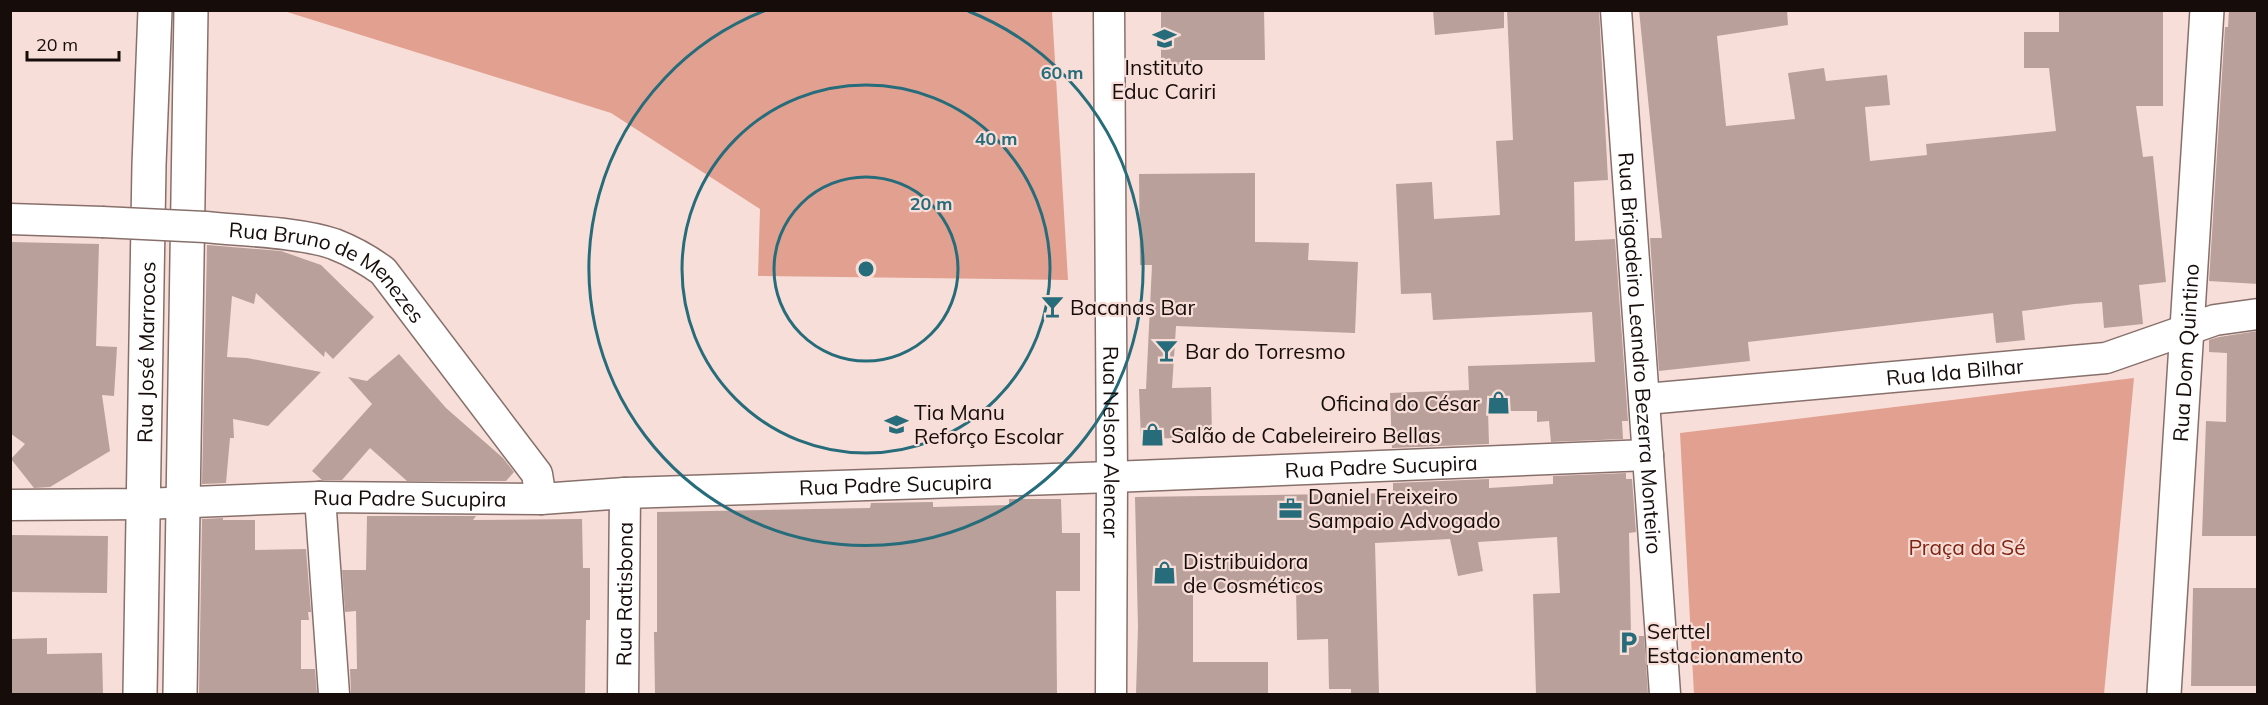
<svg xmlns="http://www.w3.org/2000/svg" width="2268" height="705" viewBox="0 0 2268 705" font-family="Mulish,sans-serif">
<rect width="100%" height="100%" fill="#f8ded8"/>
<path fill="#e2a090" d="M284 11H1052L1068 280 758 276 760 209 611 113Z
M2134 378 2104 694H1694L1680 433Z"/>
<path fill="#b9a09a" d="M1161 10H1264L1265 60H1192V65H1161Z
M1433 10H1504V28L1435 35Z
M1507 10H1599L1608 180 1574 182 1575 241 1615 239 1628 421H1622L1623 439 1551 442 1549 421 1537 422V411H1488L1489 444 1392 448 1390 393 1469 390 1468 366 1595 362 1592 312 1433 320 1431 293 1401 294 1396 184 1432 182 1434 219 1500 215 1496 141 1513 140Z
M1639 10H1787L1788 25 1717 36 1726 126 1795 119 1788 73 1824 68 1826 81 1887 75 1890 105 1865 107 1870 161 1927 155 1926 144 2056 131 2049 68H2024V32H2059V10H2163V106H2136L2143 157 2153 156 2166 282 2139 285 2143 324 2104 328 2102 302 2074 304 2022 311 2025 340 1996 343 1993 313 1748 342 1750 361 1659 371 1650 238H1662Z
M2229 10H2258V284L2209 281 2225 27H2228Z
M1255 173V242L1309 243 1308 260 1358 262 1355 333 1176 326 1172 388 1211 387 1212 437 1141 439 1139 389H1146L1152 265H1140L1139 174Z
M10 242 99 244 96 346 117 347 114 396 102 395 110 451 50 487 34 488 11 459 25 444 10 433Z
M207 245 281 251 321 265 374 317 333 359 325 351 324 357 256 293 254 304 232 296 227 357 247 358 321 372 268 426 233 419 234 438H230L226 483 202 484Z
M2258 331V536H2202L2206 421 2226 422 2227 353 2209 352V340L2219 337Z
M399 354 446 408 503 458 514 472 506 481H407L370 448 342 480H322L312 471 372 404 348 377 367 381Z
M1626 473V479H1632L1636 532 1629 533 1631 636H1644L1648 694H1536L1533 594 1560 593 1557 537 1478 542 1483 571 1458 576 1450 539 1375 543 1379 694H1351V689H1329L1328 639 1297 640 1296 588 1193 590V662H1268V694H1136L1138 627 1135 497 1393 493V483L1489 479V488L1553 484V476Z
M1009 499H1061L1062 533H1080V591H1056L1057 694H655L654 632H657V512L870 508 871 503 933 502V507L1009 505Z
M367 516H476L473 520 582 519 583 568H590V620H586L585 694H351L350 669H357L356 611 345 612 342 570H366Z
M223 518V520H255V550L306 549 311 612H308L309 620H301V669H315L317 694H199L202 519Z
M10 535 108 536 107 593 10 592Z
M2193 588H2258V686H2191Z
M47 638V654L102 653 103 694H10V639Z"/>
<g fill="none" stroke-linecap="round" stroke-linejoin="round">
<defs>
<g id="street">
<path id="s1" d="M1109 10 1112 477 1111 694"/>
<path id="s2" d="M1616 10 1665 694"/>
<path d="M10 219 102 222"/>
<path id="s3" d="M205 227C242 231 300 232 334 244 352 251 368 260 383 271L537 474 541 499"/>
<path id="s4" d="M1646 399 2106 358 2215 320 2258 314"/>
<path d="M320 497 334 694"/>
<path id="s5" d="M10 505 143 504 320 497 541 499 625 493 1112 477 1648 455"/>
<path id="s6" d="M623 694 625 493"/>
</g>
<g id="secondary">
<path id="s7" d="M140 694 149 165 155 10"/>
<path d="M180 694 191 10"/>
<path id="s8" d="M2164 694 2207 10"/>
</g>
</defs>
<use href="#street" stroke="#87706b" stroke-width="33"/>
<use href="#secondary" stroke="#87706b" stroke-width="36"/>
<use href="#street" stroke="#fff" stroke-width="30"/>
<use href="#secondary" stroke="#fff" stroke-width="33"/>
<defs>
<path id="street-bridge" d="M102 222 205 227"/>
</defs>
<use href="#street-bridge" stroke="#87706b" stroke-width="33" stroke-linecap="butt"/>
<use href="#street-bridge" stroke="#fff" stroke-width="30"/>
</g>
<g fill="none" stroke="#266c7a" stroke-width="3">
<circle cx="866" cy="269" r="92"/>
<circle cx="866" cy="269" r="184"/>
<path d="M968 11A277 277 0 1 1 764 11"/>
</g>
<defs>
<symbol id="school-bare" viewBox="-9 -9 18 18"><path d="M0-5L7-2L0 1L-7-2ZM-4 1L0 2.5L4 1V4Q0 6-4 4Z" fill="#266c7a" stroke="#f8ded8" stroke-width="2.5" paint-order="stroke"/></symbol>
<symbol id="bar-bare" viewBox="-9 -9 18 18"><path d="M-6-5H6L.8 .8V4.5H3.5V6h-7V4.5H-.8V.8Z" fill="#266c7a" stroke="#f8ded8" stroke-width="2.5" paint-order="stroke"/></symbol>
<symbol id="shop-bare" viewBox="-9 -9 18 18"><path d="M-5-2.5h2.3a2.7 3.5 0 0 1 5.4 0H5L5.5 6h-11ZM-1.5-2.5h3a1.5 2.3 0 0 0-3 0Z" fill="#266c7a" stroke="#f8ded8" stroke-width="2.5" paint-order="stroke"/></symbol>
<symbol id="office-bare" viewBox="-9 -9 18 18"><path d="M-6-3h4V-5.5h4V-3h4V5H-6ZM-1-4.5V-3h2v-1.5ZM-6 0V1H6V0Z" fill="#266c7a" stroke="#f8ded8" stroke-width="2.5" paint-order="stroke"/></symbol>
<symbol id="parking-bare" viewBox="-9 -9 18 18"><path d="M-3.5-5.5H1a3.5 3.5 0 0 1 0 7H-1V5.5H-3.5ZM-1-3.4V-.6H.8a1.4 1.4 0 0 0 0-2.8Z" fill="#266c7a" stroke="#f8ded8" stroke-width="2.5" paint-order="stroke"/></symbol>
</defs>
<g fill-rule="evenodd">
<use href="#school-bare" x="1148" y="22" width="33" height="33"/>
<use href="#bar-bare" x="1036" y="290" width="33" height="33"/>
<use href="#bar-bare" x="1150" y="334" width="33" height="33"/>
<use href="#shop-bare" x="1482" y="386" width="33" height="33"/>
<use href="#school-bare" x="880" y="408" width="33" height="33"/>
<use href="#shop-bare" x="1136" y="418" width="33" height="33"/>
<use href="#office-bare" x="1274" y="492" width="33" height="33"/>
<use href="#shop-bare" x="1148" y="556" width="33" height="33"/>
<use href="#parking-bare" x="1612" y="626" width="33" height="33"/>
</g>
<g text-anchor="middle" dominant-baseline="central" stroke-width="4.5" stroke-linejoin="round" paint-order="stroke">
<g font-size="21" fill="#160d0b" stroke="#f8ded8" text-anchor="start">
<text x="1164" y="67" text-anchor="middle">Instituto<tspan x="1164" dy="24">Educ Cariri</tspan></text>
<text x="1070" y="307">Bacanas Bar</text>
<text x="1185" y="351">Bar do Torresmo</text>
<text x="1480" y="403" text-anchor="end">Oficina do César</text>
<text x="914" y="412">Tia Manu<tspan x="914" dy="24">Reforço Escolar</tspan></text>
<text x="1171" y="435">Salão de Cabeleireiro Bellas</text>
<text x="1308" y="496">Daniel Freixeiro<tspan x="1308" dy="24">Sampaio Advogado</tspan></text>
<text x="1183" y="561">Distribuidora<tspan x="1183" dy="24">de Cosméticos</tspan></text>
<text x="1647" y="631">Serttel<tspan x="1647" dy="24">Estacionamento</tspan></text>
</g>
<g font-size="21" fill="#160d0b" stroke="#f8ded8">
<text stroke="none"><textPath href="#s3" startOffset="136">Rua Bruno de Menezes</textPath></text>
<text stroke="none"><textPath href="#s7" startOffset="342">Rua José Marrocos</textPath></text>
<text stroke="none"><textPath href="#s2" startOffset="344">Rua Brigadeiro Leandro Bezerra Monteiro</textPath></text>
<text stroke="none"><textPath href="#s8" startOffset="342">Rua Dom Quintino</textPath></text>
<text stroke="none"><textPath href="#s4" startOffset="310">Rua Ida Bilhar</textPath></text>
<text stroke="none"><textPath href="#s1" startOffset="432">Rua Nelson Alencar</textPath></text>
<text stroke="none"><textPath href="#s5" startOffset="1372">Rua Padre Sucupira</textPath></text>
<text stroke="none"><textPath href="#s5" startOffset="886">Rua Padre Sucupira</textPath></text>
<text stroke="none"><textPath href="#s5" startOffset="400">Rua Padre Sucupira</textPath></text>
<text stroke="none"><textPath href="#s6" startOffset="100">Rua Ratisbona</textPath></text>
</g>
<g font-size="21" fill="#802512" stroke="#f8ded8">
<text x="1967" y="547">Praça da Sé</text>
</g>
</g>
<circle cx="866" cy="269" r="9" fill="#266c7a" stroke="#f8ded8" stroke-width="3"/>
<g font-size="18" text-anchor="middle" font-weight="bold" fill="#266c7a" stroke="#f8ded8" stroke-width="4.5" stroke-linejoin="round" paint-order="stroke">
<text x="1062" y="79">60 m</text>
<text x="996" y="145">40 m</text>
<text x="931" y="210">20 m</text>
</g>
<rect width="2268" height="705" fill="none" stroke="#160d0b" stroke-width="24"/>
<path d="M27 51v9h92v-9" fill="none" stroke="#160d0b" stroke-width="3"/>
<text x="36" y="51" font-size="18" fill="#160d0b" stroke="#f8ded8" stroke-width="4.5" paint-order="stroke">20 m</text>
</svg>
